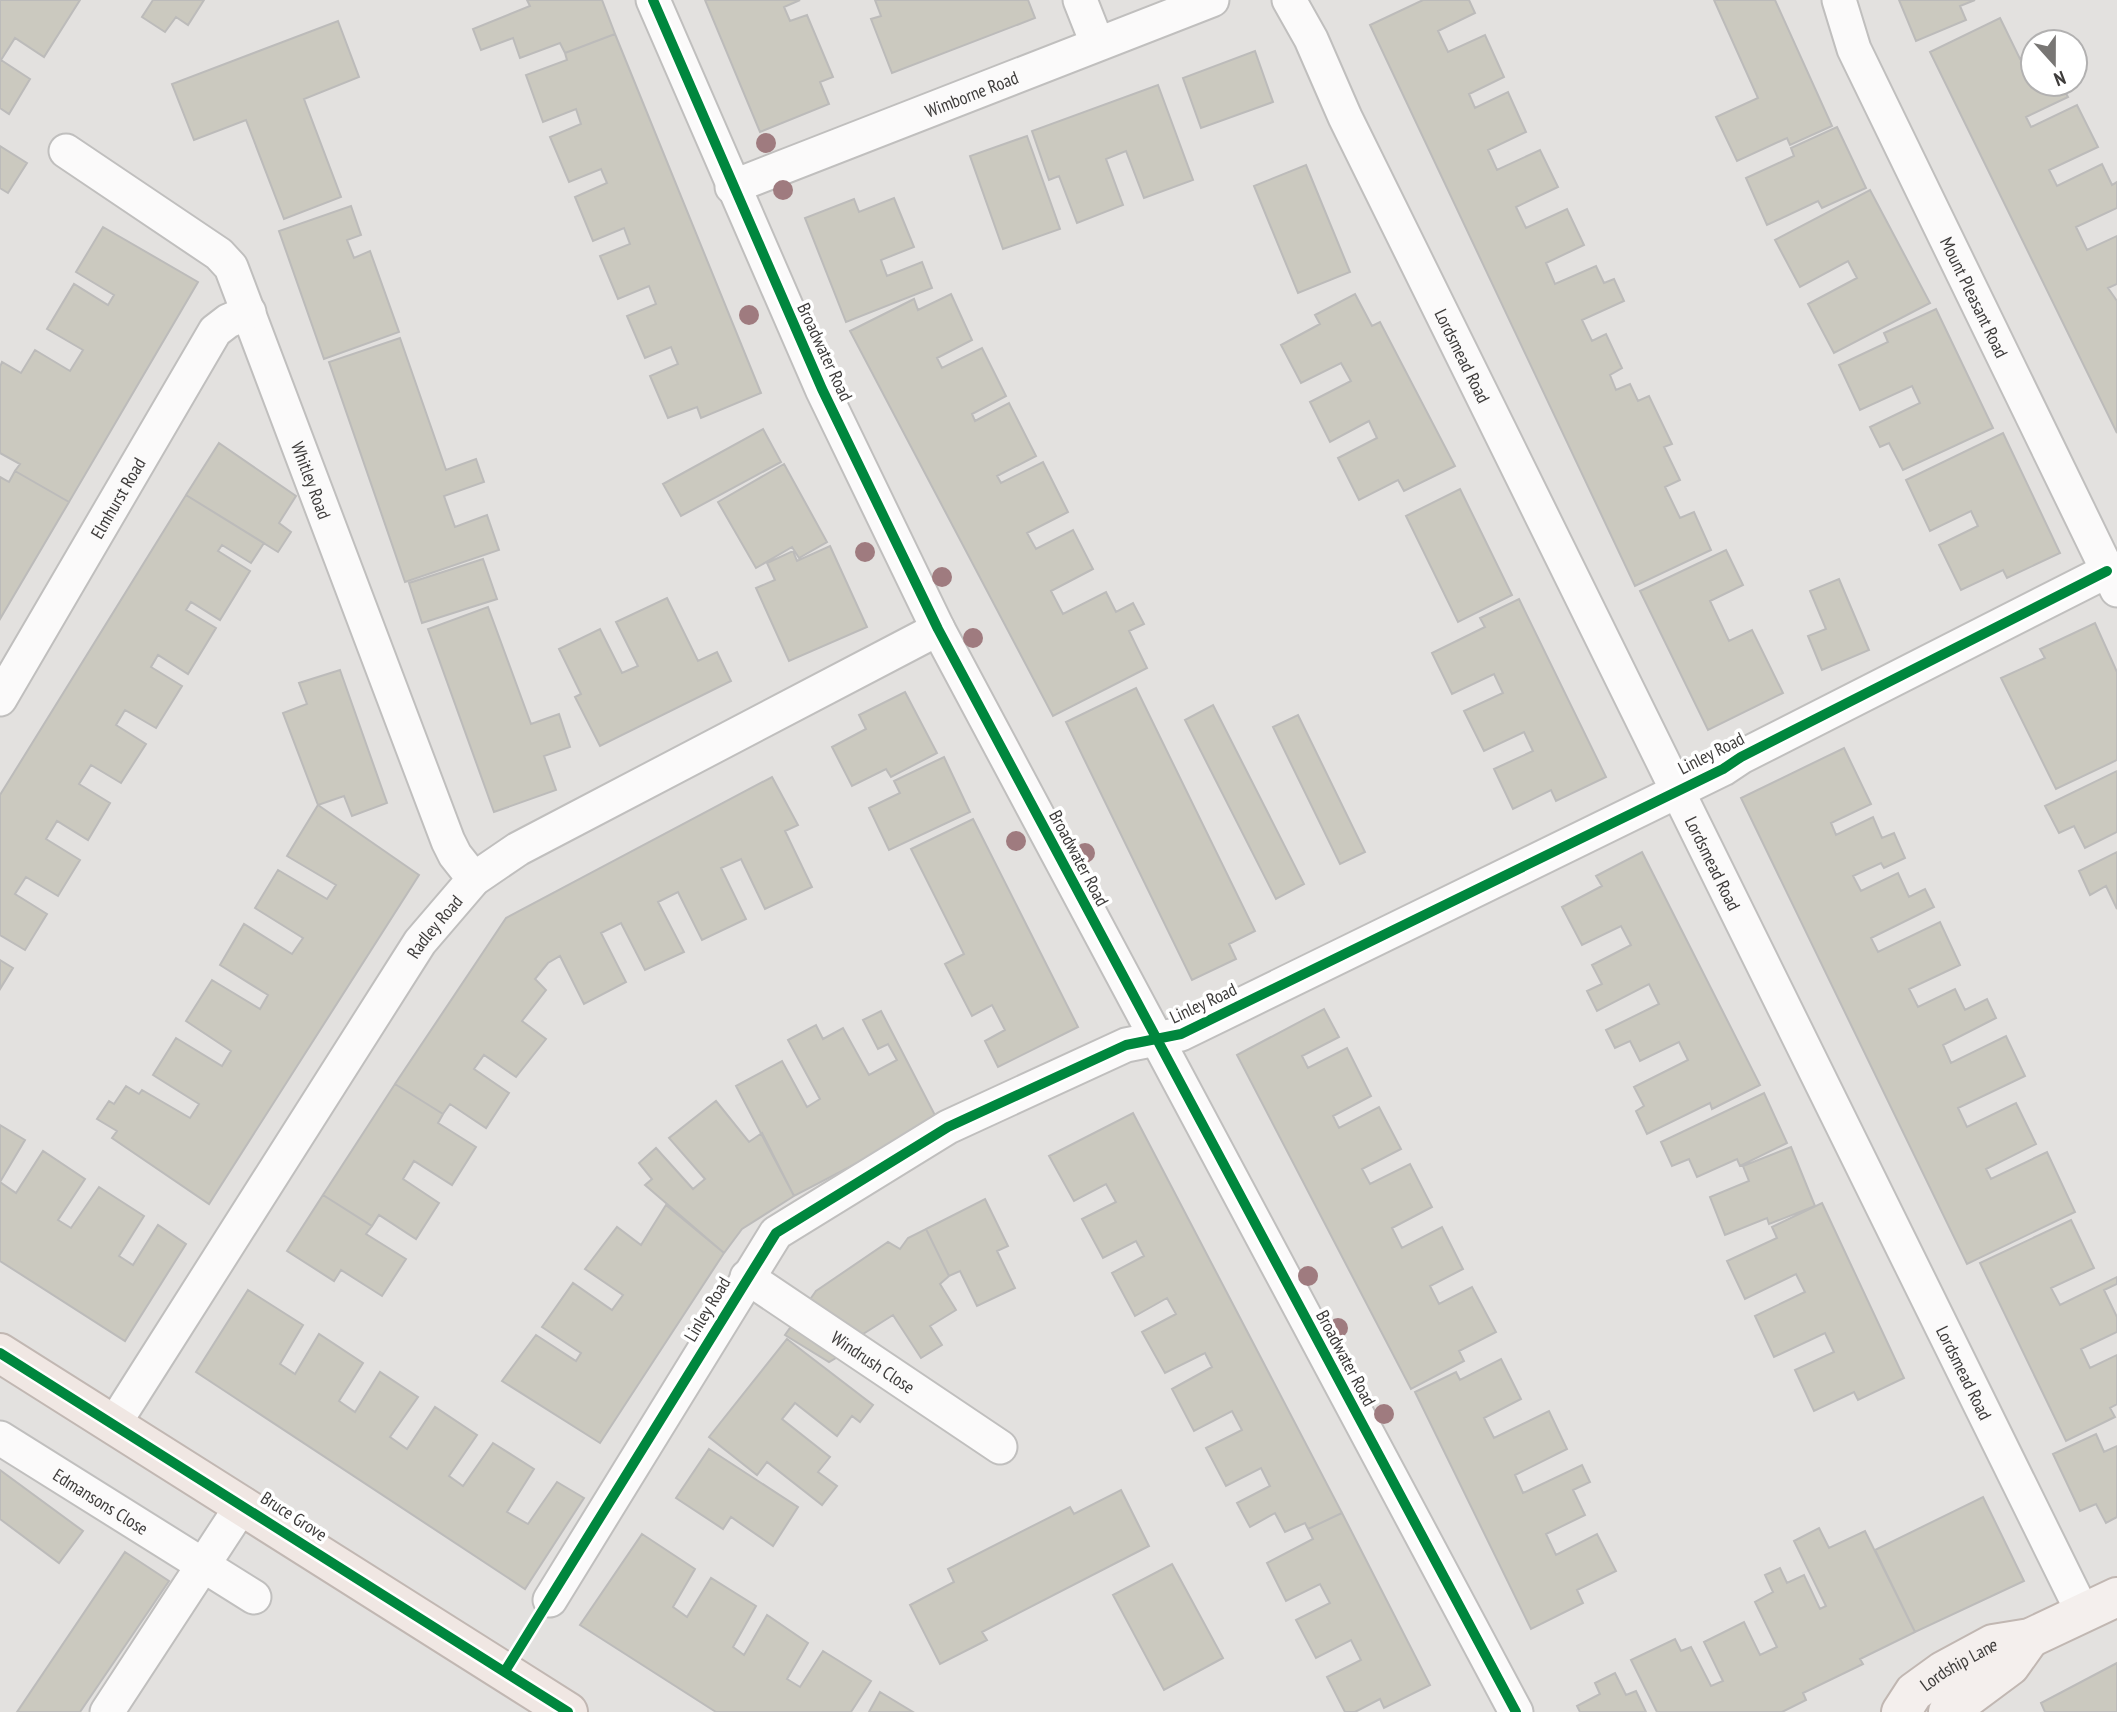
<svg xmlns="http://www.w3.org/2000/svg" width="2117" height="1712" viewBox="0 0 2117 1712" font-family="'PT Sans Narrow',sans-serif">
<rect width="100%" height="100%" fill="#e3e1df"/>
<path fill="#cbc9bf" stroke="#bcbbba" stroke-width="2" d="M0 0H80L44 57 15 38 1 60 30 79 9 114 0 108Z
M153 0H204L188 25 176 17 165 32 142 17Z
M527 0H602L615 34 565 53 560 43 520 58 513 38 481 50 473 29 530 6Z
M705 0H800L784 7 790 21 807 15 833 77 820 82 829 104 760 132Z
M875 0H1028L1035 18 892 73 871 19 881 16Z
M1423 0H1469L1475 13 1438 31 1448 52 1485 35 1504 77 1469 94 1475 108 1508 92 1526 132 1488 150 1497 170 1540 150 1558 187 1516 207 1526 228 1567 209 1584 245 1546 263 1555 284 1596 266 1604 283 1614 279 1624 301 1582 320 1592 341 1606 334 1622 368 1610 375 1616 390 1630 384 1638 401 1649 396 1672 444 1664 447 1680 480 1665 487 1680 518 1694 512 1711 550 1635 586 1370 25Z
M1714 0H1775L1832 126 1790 145 1787 138 1737 161 1716 117 1758 98Z
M1899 0H1975L1960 6 1966 20 1916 41Z
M2000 18 2020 59 2033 52V84H2061L2068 97 2026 117 2031 127 2077 105 2098 147 2049 170 2057 186 2102 164 2112 185 2117 182V208L2076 227 2087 250 2117 236V284L2108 288 2117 301V433L1930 52Z
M338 21 359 77 304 99 341 197 284 219 246 120 194 140 172 84Z
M615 34 761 393 701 418 697 407 668 418 650 376 678 364 671 347 645 358 627 316 656 304 649 286 618 299 600 256 630 244 624 228 593 241 575 197 607 183 601 169 569 182 550 137 581 124 576 109 543 122 526 75 567 60 565 53Z
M1255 51 1273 102 1201 128 1183 78Z
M1158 85 1193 180 1144 198 1126 151 1106 159 1123 205 1077 223 1059 176 1049 180 1032 131Z
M1837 127 1866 188 1822 208 1818 201 1767 225 1746 178 1794 156 1791 148Z
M1027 136 1060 229 1003 249 970 156Z
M0 146 27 163 8 193 0 188Z
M1306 165 1350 272 1298 293 1254 186Z
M1870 190 1930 303 1834 353 1808 304 1857 278 1848 261 1800 287 1775 240Z
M894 198 914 247 881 260 887 276 922 262 932 288 846 322 805 218 854 199 859 212Z
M351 206 361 235 347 240 354 258 370 251 399 332 324 359 279 231Z
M103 227 198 282 69 502 15 471 20 464 0 453V367L2 362 21 373 35 350 70 371 83 350 47 329 74 284 108 305 114 295 76 272Z
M951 294 972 340 937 358 942 368 982 348 1006 396 972 414 975 421 1009 403 1036 456 997 476 1001 483 1043 462 1068 512 1027 533 1036 549 1073 530 1093 569 1051 591 1063 614 1106 592 1116 612 1133 603 1144 624 1129 631 1147 668 1053 716 850 331 914 299 918 310Z
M1355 294 1372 326 1380 322 1455 466 1404 491 1398 480 1359 500 1338 458 1377 438 1369 421 1330 442 1310 402 1351 381 1341 363 1301 383 1281 345 1320 324 1315 315Z
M1936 309 1993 428 1903 470 1889 443 1880 447 1870 427 1920 403 1912 386 1860 410 1839 365 1888 342 1884 333Z
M400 338 446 470 476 459 484 482 444 496 455 527 487 515 499 550 405 582 329 362Z
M763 429 781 462 681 516 663 484Z
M2003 433 2060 553 2007 578 2003 570 1961 590 1939 545 1978 526 1971 511 1930 531 1906 480Z
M219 443 296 496 279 523 291 532 278 552 186 495Z
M784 464 827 542 799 558 792 547 756 568 718 502Z
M15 471 69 502 0 619V477L9 482Z
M1460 489 1512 595 1458 622 1406 516Z
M186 495 264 543 251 563 222 545 218 551 250 571 220 620 191 602 186 610 216 628 188 674 158 655 151 667 182 686 156 728 125 710 116 725 146 744 121 783 91 765 79 784 110 803 88 840 57 821 46 839 80 860 58 896 26 877 15 894 47 914 25 950 0 935V795Z
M830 546 867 627 789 661 756 588 775 580 767 563 793 551 797 561Z
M1726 550 1743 585 1710 601 1729 641 1752 630 1783 693 1708 730 1640 591Z
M483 559 497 599 422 623 409 583Z
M1839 579 1869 650 1822 670 1808 636 1826 629 1810 591Z
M667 598 698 661 717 652 731 681 600 746 575 697 581 694 559 649 600 629 622 673 638 666 616 622Z
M1519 599 1606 777 1556 801 1551 790 1513 809 1494 769 1533 751 1524 732 1484 751 1464 711 1503 693 1494 674 1452 694 1432 653 1485 627 1480 618Z
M488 607 531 724 559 714 570 747 544 756 556 790 494 812 428 629Z
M2095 623 2117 672V760L2056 789 2001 678 2045 658 2040 649Z
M340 670 387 803 352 816 344 796 318 805 283 713 307 704 299 683Z
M1136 688 1255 931 1229 944 1236 959 1192 980 1066 722Z
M905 692 937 753 891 777 886 769 852 786 832 747 866 729 859 715Z
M1213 705 1304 884 1276 899 1185 720Z
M1298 715 1365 852 1340 864 1273 727Z
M1844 748 1871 804 1831 823 1836 835 1873 817 1882 838 1894 833 1905 858 1884 868 1881 863 1853 876 1861 891 1898 873 1909 897 1925 889 1934 907 1871 938 1878 952 1940 922 1960 965 1909 989 1918 1007 1955 989 1965 1010 1987 999 1996 1018 1943 1045 1951 1063 2006 1036 2025 1076 1958 1108 1967 1127 2016 1103 2036 1144 1986 1169 1991 1179 2047 1152 2075 1212 1967 1264 1741 798Z
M944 757 970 812 889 850 869 808 900 793 894 781Z
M2117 771V832L2085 848 2074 826 2059 833 2045 806Z
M772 777 798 825 785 831 812 887 765 909 741 859 721 868 746 919 702 940 678 892 658 902 684 952 645 970 621 923 601 933 626 982 584 1004 560 956 548 963 535 979 546 990 522 1021 546 1039 516 1077 484 1055 474 1069 509 1093 486 1128 450 1104 443 1114 395 1084 506 918Z
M318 805 419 875 209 1204 112 1138 117 1131 97 1119 109 1101 114 1104 126 1086 139 1094 142 1090 190 1118 199 1104 153 1075 176 1038 222 1066 231 1051 186 1021 212 980 260 1009 268 995 220 965 244 924 292 954 303 938 255 908 278 870 327 899 336 885 287 856Z
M973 819 1078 1027 998 1067 985 1041 1005 1030 992 1005 972 1016 945 964 964 954 911 849Z
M1642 852 1760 1085 1712 1109 1710 1103 1647 1134 1636 1111 1644 1106 1634 1087 1688 1060 1679 1042 1640 1061 1630 1041 1615 1048 1606 1030 1659 1004 1649 984 1597 1011 1587 991 1602 984 1592 965 1631 945 1621 926 1582 945 1562 907 1602 886 1596 876Z
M2117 852V909L2106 886 2090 895 2079 871Z
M0 960 13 968 0 989Z
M1324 1009 1339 1037 1302 1056 1308 1068 1347 1048 1371 1096 1333 1116 1339 1128 1379 1107 1401 1149 1362 1169 1370 1184 1410 1164 1432 1207 1392 1228 1402 1248 1442 1227 1463 1269 1430 1286 1439 1304 1472 1287 1496 1332 1459 1351 1464 1361 1411 1389 1237 1055Z
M881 1011 938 1121 794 1196 736 1086 782 1061 807 1107 820 1099 788 1040 816 1025 823 1039 843 1028 869 1075 897 1060 888 1044 878 1049 863 1020Z
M395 1084 443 1114 438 1123 476 1147 452 1185 414 1161 403 1179 439 1203 416 1239 379 1215 372 1226 323 1195Z
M1764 1093 1787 1143 1740 1166 1737 1159 1697 1177 1689 1159 1672 1166 1661 1142Z
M716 1101 749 1142 762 1133 794 1196 742 1229 724 1253 645 1185 652 1179 639 1163 656 1148 693 1189 705 1179 669 1138Z
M1133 1113 1342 1513 1308 1529 1305 1523 1285 1532 1275 1513 1250 1527 1237 1503 1270 1486 1261 1468 1226 1486 1206 1448 1242 1430 1232 1411 1194 1431 1172 1389 1212 1367 1205 1353 1165 1373 1142 1332 1176 1314 1167 1298 1135 1316 1112 1273 1144 1256 1136 1241 1103 1258 1082 1219 1116 1202 1106 1184 1074 1201 1049 1156Z
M0 1125 25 1140 0 1182 16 1193 43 1151 85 1179 58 1220 71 1228 99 1187 144 1216 119 1256 133 1265 158 1225 186 1244 125 1341 0 1261Z
M1791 1147 1815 1206 1769 1224 1767 1218 1725 1235 1710 1197 1749 1181 1743 1166Z
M323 1195 372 1226 366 1234 406 1259 382 1296 341 1270 334 1281 287 1251Z
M985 1199 1008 1246 997 1251 1015 1288 977 1306 960 1271 949 1276 926 1229Z
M1822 1203 1904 1378 1858 1400 1854 1392 1814 1411 1795 1370 1834 1352 1825 1333 1774 1357 1755 1316 1805 1292 1796 1274 1745 1299 1727 1261 1777 1238 1772 1227Z
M666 1205 724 1253 600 1443 502 1381 536 1335 576 1361 581 1353 542 1327 573 1283 612 1310 623 1295 585 1269 617 1227 641 1245Z
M2071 1220 2094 1268 2051 1288 2060 1305 2117 1277V1284L2104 1290 2117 1317V1332L2081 1349 2090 1368 2117 1355V1404L2110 1408 2115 1417 2066 1441 1980 1263Z
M926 1229 949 1276 940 1284 956 1310 930 1326 942 1345 921 1358 893 1315 860 1336 846 1352 829 1362 785 1335 816 1291 888 1242 900 1249 908 1238Z
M248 1290 303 1325 280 1364 295 1374 319 1334 363 1363 339 1401 355 1412 380 1372 418 1397 390 1437 407 1449 435 1407 477 1435 449 1476 463 1486 493 1443 534 1469 507 1512 528 1524 557 1482 584 1498 525 1589 196 1372Z
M787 1339 873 1405 860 1422 852 1416 837 1436 795 1403 782 1419 830 1457 818 1472 837 1486 822 1505 767 1462 757 1475 709 1437Z
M1501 1359 1521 1399 1484 1418 1494 1438 1549 1411 1567 1449 1515 1475 1523 1493 1582 1465 1590 1482 1573 1490 1585 1515 1546 1534 1556 1555 1597 1534 1616 1571 1577 1590 1583 1603 1531 1629 1415 1392 1456 1372 1460 1380Z
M2096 1434 2104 1452 2117 1446V1517L2106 1523 2096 1504 2080 1511 2053 1454Z
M709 1449 798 1507 773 1546 731 1517 723 1529 676 1498Z
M0 1470 83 1531 59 1563 0 1519Z
M1121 1490 1149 1546 982 1632 987 1640 940 1664 910 1605 954 1582 948 1569 1070 1507 1074 1514Z
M1983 1497 2024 1581 1915 1632 1875 1550Z
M1342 1513 1430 1685 1384 1708 1380 1699 1355 1712H1345L1327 1677 1361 1660 1351 1640 1316 1658 1296 1620 1330 1603 1320 1584 1286 1601 1267 1563 1313 1539 1308 1529Z
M1819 1528 1829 1548 1865 1531 1915 1632 1860 1659 1863 1664 1803 1693 1806 1700 1782 1712H1657L1631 1660 1675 1639 1681 1651 1691 1647 1711 1686 1723 1681 1704 1642 1744 1622 1760 1655 1777 1647 1755 1602 1773 1592 1765 1575 1780 1568 1787 1583 1804 1575 1820 1609 1826 1606 1794 1541Z
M642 1534 695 1569 673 1607 687 1617 711 1578 756 1606 733 1647 744 1655 767 1615 808 1643 787 1679 800 1687 823 1651 871 1681 851 1712H716L580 1625Z
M125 1552 169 1581 80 1712H17Z
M1172 1564 1223 1658 1164 1690 1113 1595Z
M2117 1663V1712H2045L2041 1703Z
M1615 1673 1626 1695 1636 1691 1646 1712H1580L1577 1706 1600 1694 1595 1683Z
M880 1692 913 1712H869Z"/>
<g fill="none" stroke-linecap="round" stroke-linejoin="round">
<defs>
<g id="street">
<path d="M653 0 822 389 938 629 1516 1712"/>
<path d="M1080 0 1097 43"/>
<path id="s1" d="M1289 0 1311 39 1345 117 2083 1613"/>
<path id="s2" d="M1839 0 1854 49 2117 590"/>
<path id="s3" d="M66 151 219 254 231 267 448 841 455 855 474 879"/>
<path id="s4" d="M732 187 1212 0"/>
<path id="s5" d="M0 699 215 331 228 321 249 312"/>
<path id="s6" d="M747 1277 1000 1447"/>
<path id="s7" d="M114 1424 420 942 474 879 518 849 938 629"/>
<path id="s8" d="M0 1438 254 1597"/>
<path d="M550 1600 776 1233 948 1127 1126 1045 1181 1034 1723 769 1741 757 2107 571"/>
<path d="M107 1712 243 1504"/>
</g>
<g id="primary">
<path id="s9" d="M1901 1712 1914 1692 1943 1671 1993 1644 2030 1638 2117 1597"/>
<path d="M1948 1712 2010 1666 2030 1638"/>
</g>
<path id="highway" d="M0 1353 568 1712"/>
</defs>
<use href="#street" stroke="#c0bfbe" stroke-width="37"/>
<use href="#primary" stroke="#c1b7b2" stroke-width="42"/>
<use href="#highway" stroke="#c1b7b2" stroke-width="42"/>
<use href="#street" stroke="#fbfafa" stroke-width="33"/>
<use href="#primary" stroke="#f4efed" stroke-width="38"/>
<use href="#highway" stroke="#f0e7e3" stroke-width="38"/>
<defs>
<path id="cycleway" d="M653 0 822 389 938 629 1516 1712
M0 1353 568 1712
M505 1671 776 1233 948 1127 1126 1045 1181 1034 1723 769 1741 757 2107 571"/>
</defs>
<use href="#cycleway" stroke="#fff" stroke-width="15"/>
<use href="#cycleway" stroke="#00873e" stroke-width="10"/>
</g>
<g fill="#9f7b7f">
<circle cx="766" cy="143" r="10"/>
<circle cx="783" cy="190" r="10"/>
<circle cx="749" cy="315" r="10"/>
<circle cx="865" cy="552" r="10"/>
<circle cx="942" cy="577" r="10"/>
<circle cx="973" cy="638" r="10"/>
<circle cx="1016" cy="841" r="10"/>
<circle cx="1085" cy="853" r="10"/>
<circle cx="1308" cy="1276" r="10"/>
<circle cx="1338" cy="1328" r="10"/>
<circle cx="1384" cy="1414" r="10"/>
</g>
<g text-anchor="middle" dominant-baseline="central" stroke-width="7" stroke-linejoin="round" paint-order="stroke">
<g font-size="18" fill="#3e3c3b" stroke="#fff">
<text stroke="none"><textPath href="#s4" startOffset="257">Wimborne Road</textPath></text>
<text stroke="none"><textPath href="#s2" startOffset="327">Mount Pleasant Road</textPath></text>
<text transform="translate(825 352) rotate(65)">Broadwater Road</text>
<text stroke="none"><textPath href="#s1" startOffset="396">Lordsmead Road</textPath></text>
<text stroke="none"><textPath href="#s3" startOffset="430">Whitley Road</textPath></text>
<text stroke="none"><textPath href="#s5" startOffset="233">Elmhurst Road</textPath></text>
<text transform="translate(1711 753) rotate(-27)">Linley Road</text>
<text transform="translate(1079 858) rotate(62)">Broadwater Road</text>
<text stroke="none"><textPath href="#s1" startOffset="962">Lordsmead Road</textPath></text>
<text stroke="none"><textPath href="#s7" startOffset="592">Radley Road</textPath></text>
<text transform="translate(1203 1003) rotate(-25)">Linley Road</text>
<text transform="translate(707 1309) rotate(-59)">Linley Road</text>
<text transform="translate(1346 1358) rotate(62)">Broadwater Road</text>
<text stroke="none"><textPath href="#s6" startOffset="152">Windrush Close</textPath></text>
<text stroke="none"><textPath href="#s1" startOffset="1530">Lordsmead Road</textPath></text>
<text stroke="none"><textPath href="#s8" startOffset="119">Edmansons Close</textPath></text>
<text transform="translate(294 1516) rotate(33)">Bruce Grove</text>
<text stroke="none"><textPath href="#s9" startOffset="77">Lordship Lane</textPath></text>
</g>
</g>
<g transform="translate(2054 63) rotate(159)"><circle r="33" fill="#ffffff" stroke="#b2b1b1" stroke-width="2"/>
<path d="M0-5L12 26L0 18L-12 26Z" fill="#787674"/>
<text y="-10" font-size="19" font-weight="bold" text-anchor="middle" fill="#3e3c3b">N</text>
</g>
</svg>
